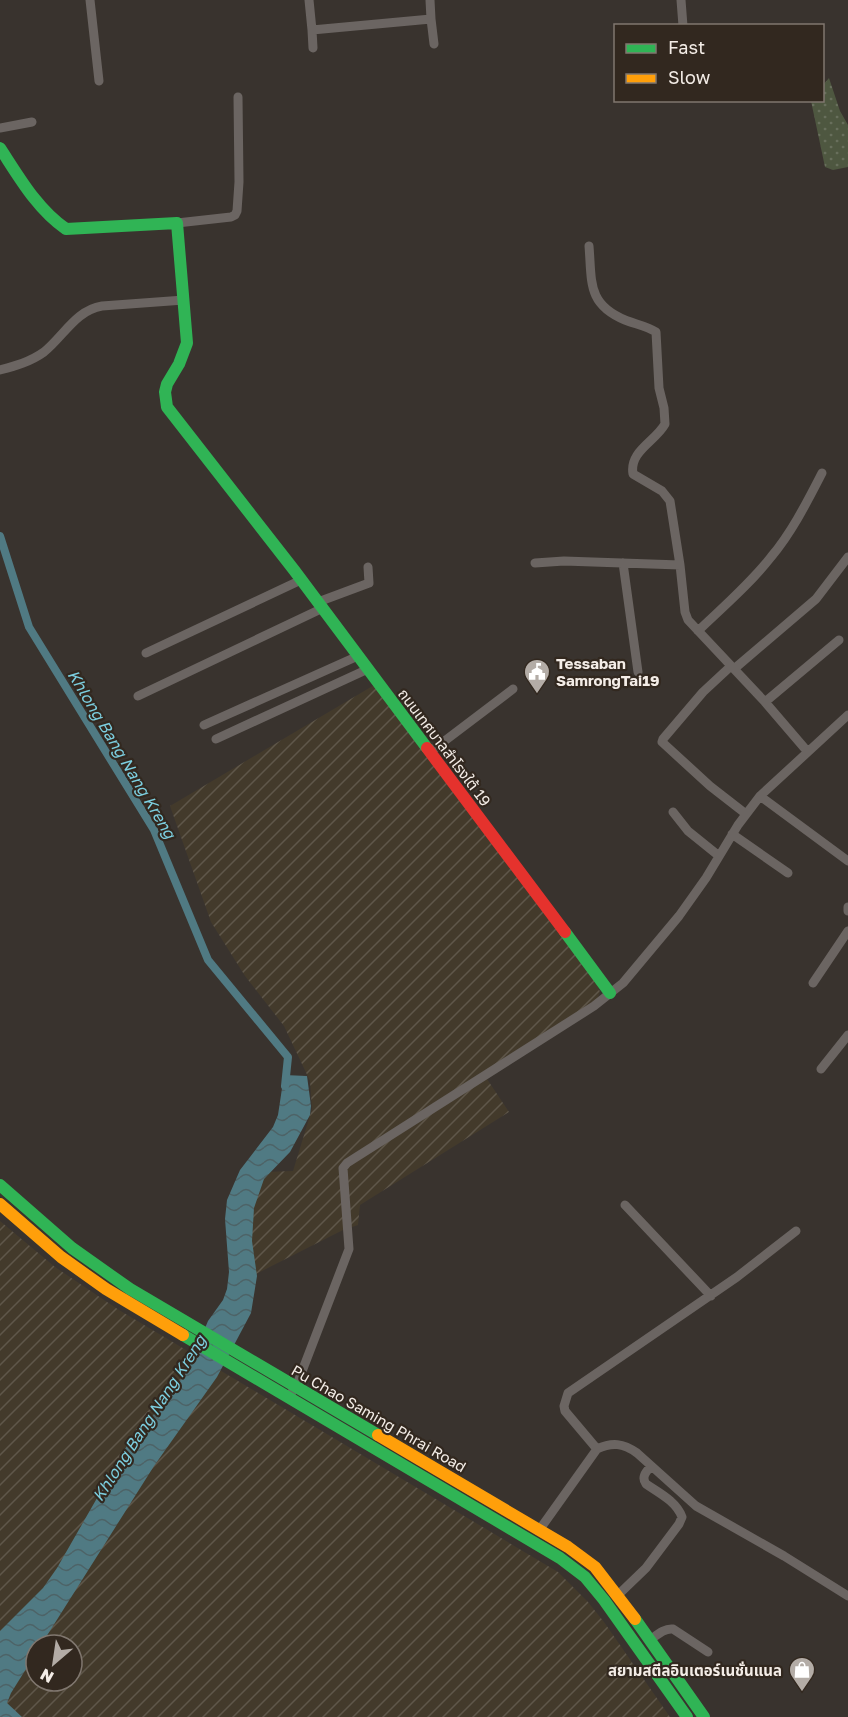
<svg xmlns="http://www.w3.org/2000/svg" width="848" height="1717" viewBox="0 0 848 1717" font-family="'Golos Text','Noto Sans Thai',sans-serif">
<defs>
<pattern id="industrial-furrows" width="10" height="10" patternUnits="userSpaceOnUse" patternTransform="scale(1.5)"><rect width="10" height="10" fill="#433a2b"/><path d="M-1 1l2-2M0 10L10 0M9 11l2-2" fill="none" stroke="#5f574a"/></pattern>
<pattern id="grass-dots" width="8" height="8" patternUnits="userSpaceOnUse" patternTransform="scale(1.5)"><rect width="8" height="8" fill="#4e5740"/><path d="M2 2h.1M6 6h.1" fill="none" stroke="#686f5c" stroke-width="1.8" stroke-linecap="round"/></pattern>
<pattern id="water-waves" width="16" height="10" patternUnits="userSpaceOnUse" patternTransform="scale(1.5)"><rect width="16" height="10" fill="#507a83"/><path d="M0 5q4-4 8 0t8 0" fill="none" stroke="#4d6367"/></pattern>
</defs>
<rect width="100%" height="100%" fill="#39332e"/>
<path fill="url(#industrial-furrows)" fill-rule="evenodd" d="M376 684 596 980 600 992 597 1000 487 1079 509 1112 360 1205 358 1225 343 1230 252 1276 251 1202 264 1172 293 1171 312 1109 310 1081 284 1026 245 976 211 922 170 806Z
M0 1221 55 1267 119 1310 558 1572 588 1602 604 1622 670 1717H0ZM36 1645H72V1681H36Z"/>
<path fill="url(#grass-dots)" d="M829 78 840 111 848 125V167L833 170 825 167 811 101 822 100 823 85Z"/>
<path fill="url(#water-waves)" d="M284 1075 307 1076 311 1106 310 1115 290 1152 264 1179 254 1208 252 1241 257 1276 251 1313 217 1377 154 1466 41 1645H36V1653L11 1693 7 1703 22 1717H0V1631L43 1588 57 1568 136 1430 160 1409 187 1371 208 1321 223 1300 227 1289 229 1272 225 1219 227 1200 240 1170 273 1127 278 1115Z"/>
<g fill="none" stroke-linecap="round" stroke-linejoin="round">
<path stroke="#507a83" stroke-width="8" d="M0 536 29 627 154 830 208 960 288 1057 285 1086"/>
<path stroke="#6b6562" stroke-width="9" d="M90 0 99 81
M309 0 312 30 431 19 430 0
M681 0 683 26
M431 19 434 44
M312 30 313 48
M0 128 32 122
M177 223 231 217 235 215 237 211 239 182 238 97
M589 246C592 282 587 304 625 320 635 324 647 326 656 332L659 388 664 408 665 424C655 442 629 451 633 474L662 491 670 501 680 565 685 612 688 620 765 702 807 751
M0 370C15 366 30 362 44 352 63 337 76 310 102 306L184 300
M535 563 564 561 680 565
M623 563 638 672
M318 602 369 583 368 567
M698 631C723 607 750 584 771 557 792 532 807 502 822 473
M146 653 301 580
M731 666 703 692 663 739 662 742 710 786 746 814
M734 669 816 599 848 557
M138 696 323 608
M765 702 839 640
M204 725 358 656
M216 739 368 669
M430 752 513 689
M760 796 848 861
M673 812 688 831 719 856
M732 834 788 873
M848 907V911
M813 983 848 931
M821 1069 848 1035
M625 1205 711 1296
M288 1397 296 1387 349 1249 343 1168 347 1163 594 1006 623 983 679 916 706 878 738 825 760 796 848 715
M597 1449 565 1411 564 1406 568 1393 737 1277 796 1231
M540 1529 597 1449C612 1442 623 1443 637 1453L696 1506 784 1556 848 1596
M618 1595 646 1568 679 1524 682 1517C676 1501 659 1493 646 1484 641 1477 646 1472 651 1466
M650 1640C657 1635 664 1628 673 1629L708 1652"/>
<path stroke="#30b455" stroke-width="12" d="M0 148C19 177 37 209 66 229L177 223 187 343 179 364 167 384 165 392 167 407 294 570 427 748
M565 932 610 993
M0 1185 72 1248 130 1289 378 1435
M183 1335 560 1558 585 1577 604 1600 687 1717
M635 1619 704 1717"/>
<path stroke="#ff9f0a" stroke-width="12" d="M0 1204 61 1257 106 1289 183 1335
M378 1435 568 1547 595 1567 635 1619"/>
<path stroke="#e5322d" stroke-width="12" d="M427 748 565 932"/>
</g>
<defs>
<symbol id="civic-pin" viewBox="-11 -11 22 30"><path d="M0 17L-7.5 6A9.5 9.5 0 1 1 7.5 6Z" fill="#b3aca6" stroke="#32281f"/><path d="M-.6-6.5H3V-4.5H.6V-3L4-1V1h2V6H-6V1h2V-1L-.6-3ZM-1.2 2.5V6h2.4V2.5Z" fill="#fff"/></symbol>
<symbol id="shop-pin" viewBox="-11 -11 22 30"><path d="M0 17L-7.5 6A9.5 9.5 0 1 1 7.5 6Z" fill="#b3aca6" stroke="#32281f"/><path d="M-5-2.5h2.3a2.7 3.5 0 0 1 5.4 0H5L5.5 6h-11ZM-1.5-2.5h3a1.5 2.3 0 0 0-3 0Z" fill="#fff"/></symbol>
</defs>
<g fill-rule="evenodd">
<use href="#civic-pin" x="522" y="657" width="30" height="40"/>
<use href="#shop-pin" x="787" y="1655" width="30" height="40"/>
</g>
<g text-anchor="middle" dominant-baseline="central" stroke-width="4.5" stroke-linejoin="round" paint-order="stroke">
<g font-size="15" font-weight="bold" fill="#f4ede7" stroke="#32281f" text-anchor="start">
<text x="556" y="663">Tessaban<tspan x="556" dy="17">SamrongTai19</tspan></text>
<text x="782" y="1670" text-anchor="end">สยามสตีลอินเตอร์เนชั่นแนล</text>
</g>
<g font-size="15" fill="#f4ede7" stroke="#32281f">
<text transform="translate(445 747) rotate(53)">ถนนเทศบาลสำโรงใต้ 19</text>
<text transform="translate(379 1418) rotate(30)">Pu Chao Saming Phrai Road</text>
</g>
<g font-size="16" font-style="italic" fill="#7ccedf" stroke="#32281f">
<text transform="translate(122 754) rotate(59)">Khlong Bang Nang Kreng</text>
<text transform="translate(149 1418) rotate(-57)">Khlong Bang Nang Kreng</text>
</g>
</g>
<rect x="614" y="24" width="210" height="78" fill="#32281f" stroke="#80776f" stroke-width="1.5"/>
<rect x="626" y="44" width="30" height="9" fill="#30b455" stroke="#80776f" stroke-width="1.5"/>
<text x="668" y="54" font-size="18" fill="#f4ede7">Fast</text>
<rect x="626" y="74" width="30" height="9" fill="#ff9f0a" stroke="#80776f" stroke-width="1.5"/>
<text x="668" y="84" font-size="18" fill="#f4ede7">Slow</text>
<g transform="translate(54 1663) rotate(209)"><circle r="28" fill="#32281f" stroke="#80776f" stroke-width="1.5"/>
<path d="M0-4.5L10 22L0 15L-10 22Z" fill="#b3aca6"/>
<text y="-9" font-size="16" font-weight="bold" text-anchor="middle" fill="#f4ede7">N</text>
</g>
</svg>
